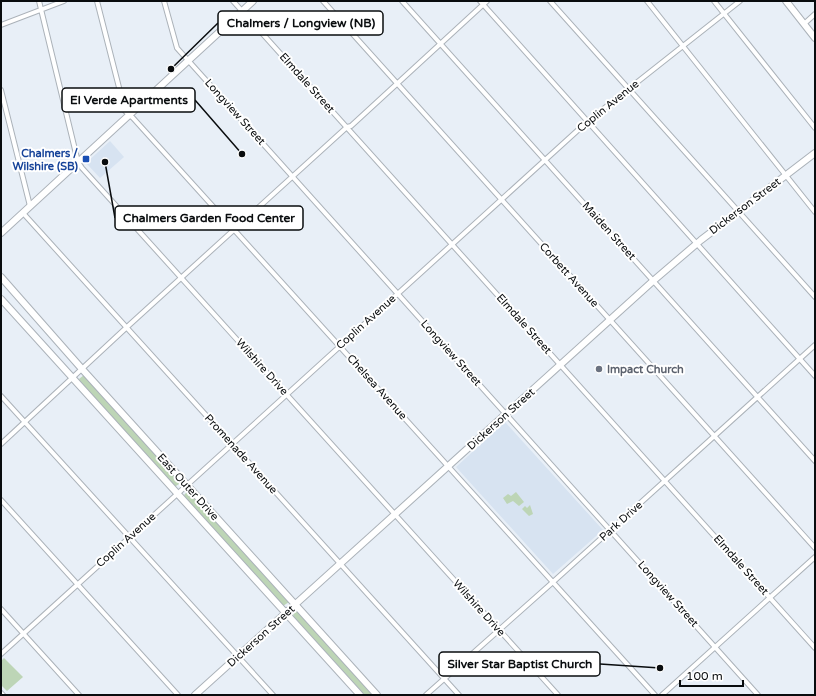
<svg xmlns="http://www.w3.org/2000/svg" width="816" height="696" viewBox="0 0 816 696" font-family="'Varela Round',sans-serif">
<rect width="100%" height="100%" fill="#e8eff7"/>
<path fill="#d7e3f1" d="M110 141 124 157 100 178 86 163Z
M505 422 603 530 553 574 456 467Z"/>
<path fill="#bdd5b6" d="M84 375 179 481V484L176 486H174L81 383 79 379Z
M188 491 289 602 283 606 185 497 184 495Z
M516 492 524 502 519 506 513 501 507 504 503 498 508 494 511 496Z
M530 505 533 514 529 516 522 509 525 506 527 508Z
M297 610 374 695H365L295 618 293 615Z
M4 658 23 677 7 691 1 685V661Z"/>
<g fill="none" stroke-linecap="round" stroke-linejoin="round">
<defs>
<path id="street" d="M39 1 78 162 82 168 558 695
M97 1 125 111 133 118 655 695
M164 1 177 48 758 695
M233 1 815 648
M323 1 815 548
M402 1 815 461
M480 1 815 376
M550 1 815 297
M647 1 815 212
M714 1 815 128
M804 24 815 14
M1 25 64 1
M1 90 30 206
M23 213 459 695
M1 396 273 695
M1 444 127 327 347 127 351 126 487 1
M1 500 178 695
M1 609 79 695
M1 654 588 121 740 1
M1 693 3 695
M426 695 553 582 815 345
M662 695 815 557"/>
<path id="secondary" d="M786 1 815 38
M1 233 253 1
M1 277 82 369 377 695
M1 299 360 695
M195 695 653 281 701 240 815 153"/>
</defs>
<use href="#street" stroke="#abb2b9" stroke-width="6"/>
<use href="#secondary" stroke="#abb2b9" stroke-width="8"/>
<use href="#street" stroke="#fff" stroke-width="4"/>
<use href="#secondary" stroke="#fff" stroke-width="6"/>
</g>
<rect fill="#1a4fb4" stroke="#fff" stroke-width="1.5" x="82" y="155" width="8" height="8" rx="2"/>
<circle fill="#6b7280" stroke="#fff" stroke-width="1.5" cx="599" cy="369" r="4"/>
<g text-anchor="middle" dominant-baseline="central" stroke-width="4" stroke-linejoin="round" paint-order="stroke">
<g font-size="11" fill="#090c0e" stroke="#fff">
<text transform="translate(307 83) rotate(48)">Elmdale Street</text>
<text transform="translate(608 106) rotate(-39)">Coplin Avenue</text>
<text transform="translate(235 112) rotate(48)">Longview Street</text>
<text transform="translate(745 206) rotate(-37)">Dickerson Street</text>
<text transform="translate(609 231) rotate(48)">Maiden Street</text>
<text transform="translate(569 275) rotate(48)">Corbett Avenue</text>
<text transform="translate(366 322) rotate(-42)">Coplin Avenue</text>
<text transform="translate(524 324) rotate(48)">Elmdale Street</text>
<text transform="translate(451 353) rotate(48)">Longview Street</text>
<text transform="translate(262 367) rotate(48)">Wilshire Drive</text>
<text transform="translate(377 387) rotate(48)">Chelsea Avenue</text>
<text transform="translate(501 419) rotate(-42)">Dickerson Street</text>
<text transform="translate(241 454) rotate(48)">Promenade Avenue</text>
<text transform="translate(188 487) rotate(48)">East Outer Drive</text>
<text transform="translate(621 521) rotate(-42)">Park Drive</text>
<text transform="translate(126 540) rotate(-42)">Coplin Avenue</text>
<text transform="translate(741 565) rotate(48)">Elmdale Street</text>
<text transform="translate(668 594) rotate(48)">Longview Street</text>
<text transform="translate(479 608) rotate(48)">Wilshire Drive</text>
<text transform="translate(261 636) rotate(-42)">Dickerson Street</text>
</g>
<g font-size="11" font-weight="bold" fill="#164399" stroke="#fff" text-anchor="end">
<text x="78" y="153">Chalmers /<tspan x="78" dy="13">Wilshire (SB)</tspan></text>
</g>
<g font-size="11" font-weight="bold" fill="#5b616d" stroke="#fff" text-anchor="start">
<text x="607" y="369">Impact Church</text>
</g>
</g>
<path fill="none" stroke="#090c0e" stroke-width="1.5" d="M171 69L218 23M242 154L195 100M105 162L115 218M660 668L600 664"/>
<g fill="#090c0e" stroke="#fff" stroke-width="1.5">
<circle cx="171" cy="69" r="4"/>
<circle cx="242" cy="154" r="4"/>
<circle cx="105" cy="162" r="4"/>
<circle cx="660" cy="668" r="4"/>
</g>
<g fill="#fff" stroke="#090c0e" stroke-width="1.5">
<rect x="218" y="11" width="165" height="24" rx="4"/>
<rect x="62" y="88" width="133" height="24" rx="4"/>
<rect x="115" y="206" width="188" height="24" rx="4"/>
<rect x="439" y="652" width="161" height="24" rx="4"/>
</g>
<g font-size="12" text-anchor="middle" font-weight="bold" fill="#090c0e">
<text x="301" y="27">Chalmers / Longview (NB)</text>
<text x="129" y="104">El Verde Apartments</text>
<text x="209" y="222">Chalmers Garden Food Center</text>
<text x="520" y="668">Silver Star Baptist Church</text>
</g>
<rect width="816" height="696" fill="none" stroke="#090c0e" stroke-width="4"/>
<path d="M680 680v6h63v-6" fill="none" stroke="#090c0e" stroke-width="2"/>
<text x="686" y="680" font-size="12" fill="#090c0e" stroke="#ffffff" stroke-width="3" paint-order="stroke">100 m</text>
</svg>
